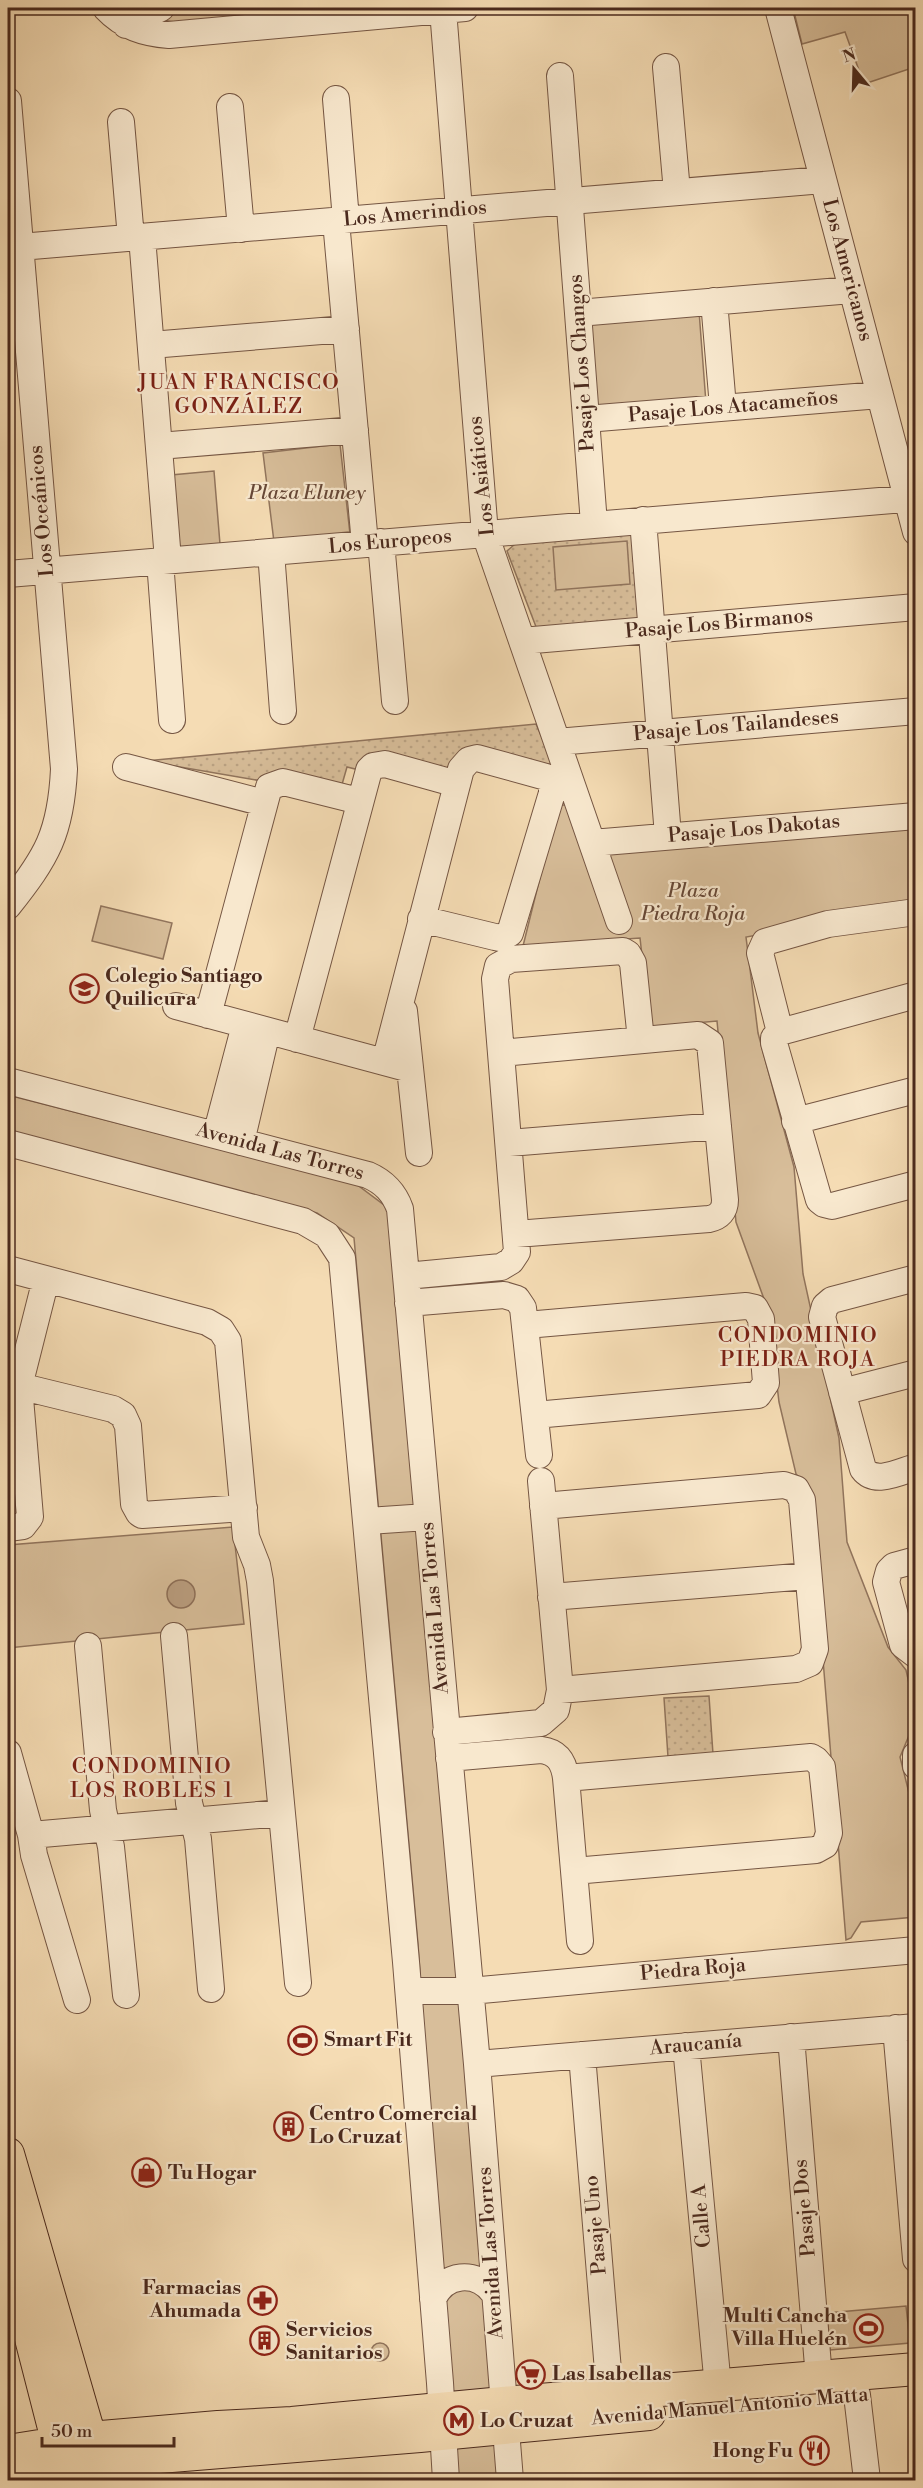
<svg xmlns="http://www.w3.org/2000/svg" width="923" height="2488" viewBox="0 0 923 2488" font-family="'Libre Bodoni',serif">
<defs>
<pattern id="grass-dots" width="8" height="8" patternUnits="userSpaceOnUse" patternTransform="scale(1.5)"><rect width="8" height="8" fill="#d8be9a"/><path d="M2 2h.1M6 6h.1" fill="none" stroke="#bba384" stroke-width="1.8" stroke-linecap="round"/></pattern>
</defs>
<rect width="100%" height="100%" fill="#f5dcb4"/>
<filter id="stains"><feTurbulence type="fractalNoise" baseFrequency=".00333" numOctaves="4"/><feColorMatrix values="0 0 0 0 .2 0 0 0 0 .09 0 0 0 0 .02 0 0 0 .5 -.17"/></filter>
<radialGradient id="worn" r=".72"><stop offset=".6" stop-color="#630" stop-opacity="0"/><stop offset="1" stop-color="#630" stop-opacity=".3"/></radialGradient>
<path fill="url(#grass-dots)" stroke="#91745c" stroke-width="1.5" d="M633 534 640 625 538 632 507 551 515 544Z
M536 724 554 765 469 751 449 773 359 770 347 767 341 788 262 781 145 761Z
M709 1696 713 1754 668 1757 664 1698Z"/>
<path fill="#d8be9a" stroke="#91745c" stroke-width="1.5" d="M176 8H311L312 10 182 23 168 21 158 16Z
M793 8H906L915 37V67L864 84 845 32 802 44Z
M699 311 706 403 593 412 586 321Z
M340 444 350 534 274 542 263 453Z
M214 471 220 544 177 548 171 475Z
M627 541 630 584 556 590 553 547Z
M558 805H571L584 848 915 823V906L746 937 758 1033 794 1167 803 1274 839 1438 847 1542 888 1647 906 1670 915 1710V1721L900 1757 915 1817V1917L861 1922 851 1938 846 1940 809 1489 796 1474 779 1402 768 1310 736 1222 717 1021 650 1027 640 938 523 946Z
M101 906 172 923 163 959 92 941Z
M8 1095 356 1184 388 1208 504 2480H455L418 1944 354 1238 317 1213 8 1131Z
M233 1527 244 1624 8 1648V1545Z
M906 2306 910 2343 830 2350 827 2313Z
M371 2352a9 9 0 1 1 18 0a9 9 0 1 1-18 0Z"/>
<path fill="#bb9f81" stroke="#8e7059" stroke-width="1.5" d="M167 1594a14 14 0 1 1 28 0a14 14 0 1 1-28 0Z"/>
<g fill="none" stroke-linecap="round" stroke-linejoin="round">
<defs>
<path id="minor" d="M106 8C124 27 144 33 169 35L465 8
M778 8 916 532
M443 10 485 534 619 921
M126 25 161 8
M666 67 677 192
M560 76 594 524
M336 99 346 220
M8 101 64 769C61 833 47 857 8 906
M230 107 241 229
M121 122 131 238
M336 221 365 544
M142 237 168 560
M8 248 823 180
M714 301 723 407
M578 313 852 290
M151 345 346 329
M586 419 880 395
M159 446 355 430
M643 520 668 836
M381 542 395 701
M271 552 283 711
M160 561 172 720
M8 574 916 498
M522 641 916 607
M557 742 916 711
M126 767 264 803
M592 843 916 816
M916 995 780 1032 774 1038V1043L819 1200 824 1204 832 1206 916 1184
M176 1006 410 1069
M404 1011 419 1153
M208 1015 269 787 283 782 359 801
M780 1032 760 953 765 942 828 924 916 912
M297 1039 369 770 373 766 385 764 457 784
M501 1053 698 1035 710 1043 725 1200C725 1211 719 1217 709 1219L516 1234
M385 1062 461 769 469 760 477 758 546 777 552 784V793L510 933 500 938 495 937 421 919
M8 1081 368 1175C384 1182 394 1192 400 1209L477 2064 510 2480
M795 1121 916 1090
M216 1135 245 1025
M241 1142 267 1031
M8 1143 303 1221 327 1235 342 1258 406 1962 440 2383 446 2480
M509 1143 718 1126
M8 1269 207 1322 221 1330 228 1341 246 1537 257 1565 260 1581 298 1983
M406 1276 501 1267 511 1261 517 1252 495 979 498 966 511 959 623 951 628 954 633 963 641 1040
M916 1278 832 1300 825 1306 822 1317 863 1469C875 1485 899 1472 916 1467
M408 1303 504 1295 517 1299 523 1308 539 1455
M526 1325 746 1306 755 1308 761 1319 766 1383 758 1395 535 1415
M19 1386 113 1409 123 1415 128 1426 134 1504 139 1513 142 1515 244 1508
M842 1392 916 1373
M543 1506 784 1485 796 1489 802 1500 815 1649 810 1663 796 1669 560 1690
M368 1521 427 1517
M8 1528 23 1526 30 1517 19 1386 46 1279
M916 1560 894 1566 889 1571 886 1582 903 1645 916 1655
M551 1597 808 1576
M174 1636 189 1803 198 1839 211 1989
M88 1646 103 1810 111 1847 126 1995
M446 1732 541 1723 556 1710 560 1690 541 1481
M8 1753 31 1835 34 1855 77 2000
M916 1755V1766
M449 1758 541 1750C558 1752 564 1763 566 1778L580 1941
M566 1778 811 1757 816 1760 822 1767 829 1833 825 1845 816 1850 574 1871
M31 1835 281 1813
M409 1991H470L916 1950
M896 2028 916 2259
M791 2037 819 2378
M686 2046 718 2387
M582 2055 610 2395
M477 2064 916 2027
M433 2299C444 2273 476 2270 493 2292
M857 2395 867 2480"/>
<path id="major" d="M8 2154 96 2458
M8 2249 63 2463
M8 2451 90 2438 218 2427 292 2423 503 2403 916 2369
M8 2472 134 2459 420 2436 649 2414"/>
</defs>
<use href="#minor" stroke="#755643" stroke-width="28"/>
<use href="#major" stroke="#4a291d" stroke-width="34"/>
<use href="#minor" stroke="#f8e8ce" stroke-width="26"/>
<use href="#major" stroke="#f5dcb4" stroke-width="32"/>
</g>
<defs>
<symbol id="school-ring" viewBox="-11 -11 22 22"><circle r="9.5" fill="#f8e8ce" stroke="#8f2418" stroke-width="1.5"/><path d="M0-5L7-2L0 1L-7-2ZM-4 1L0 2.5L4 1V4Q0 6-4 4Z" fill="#8f2418"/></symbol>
<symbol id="stadium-ring" viewBox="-11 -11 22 22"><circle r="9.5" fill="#f8e8ce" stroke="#8f2418" stroke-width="1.5"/><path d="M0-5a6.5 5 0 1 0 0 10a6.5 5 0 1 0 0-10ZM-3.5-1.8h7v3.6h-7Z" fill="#8f2418"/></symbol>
<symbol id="building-ring" viewBox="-11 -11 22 22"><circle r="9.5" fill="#f8e8ce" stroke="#8f2418" stroke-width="1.5"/><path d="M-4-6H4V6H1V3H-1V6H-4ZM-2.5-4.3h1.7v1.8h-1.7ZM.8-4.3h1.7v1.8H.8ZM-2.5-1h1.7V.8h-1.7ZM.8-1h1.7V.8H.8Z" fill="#8f2418"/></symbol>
<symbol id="shop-ring" viewBox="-11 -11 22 22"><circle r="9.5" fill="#f8e8ce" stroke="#8f2418" stroke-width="1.5"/><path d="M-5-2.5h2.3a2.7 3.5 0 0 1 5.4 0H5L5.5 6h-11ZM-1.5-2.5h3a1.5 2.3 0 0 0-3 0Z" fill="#8f2418"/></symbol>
<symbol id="pharmacy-ring" viewBox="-11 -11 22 22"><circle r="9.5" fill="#f8e8ce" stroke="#8f2418" stroke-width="1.5"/><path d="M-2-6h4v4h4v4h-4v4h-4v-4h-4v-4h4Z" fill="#8f2418"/></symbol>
<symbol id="supermarket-ring" viewBox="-11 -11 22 22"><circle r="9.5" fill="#f8e8ce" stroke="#8f2418" stroke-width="1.5"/><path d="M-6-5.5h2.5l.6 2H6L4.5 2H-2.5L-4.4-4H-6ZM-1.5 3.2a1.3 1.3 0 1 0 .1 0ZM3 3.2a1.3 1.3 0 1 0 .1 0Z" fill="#8f2418"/></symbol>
<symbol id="metro-ring" viewBox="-11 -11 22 22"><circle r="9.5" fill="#f8e8ce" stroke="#8f2418" stroke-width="1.5"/><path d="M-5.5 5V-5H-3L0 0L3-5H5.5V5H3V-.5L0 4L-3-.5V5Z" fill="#8f2418"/></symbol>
<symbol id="restaurant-ring" viewBox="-11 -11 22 22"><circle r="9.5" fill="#f8e8ce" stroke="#8f2418" stroke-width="1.5"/><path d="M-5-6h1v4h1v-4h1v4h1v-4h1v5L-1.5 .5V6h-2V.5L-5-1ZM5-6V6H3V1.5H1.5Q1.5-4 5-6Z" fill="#8f2418"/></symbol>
</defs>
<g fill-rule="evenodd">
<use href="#school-ring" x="68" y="972" width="33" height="33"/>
<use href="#stadium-ring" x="286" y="2024" width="33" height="33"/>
<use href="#building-ring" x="272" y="2110" width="33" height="33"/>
<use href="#shop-ring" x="130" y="2156" width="33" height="33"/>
<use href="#pharmacy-ring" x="246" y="2284" width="33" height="33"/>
<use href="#stadium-ring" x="852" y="2312" width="33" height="33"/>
<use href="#building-ring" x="248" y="2324" width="33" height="33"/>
<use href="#supermarket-ring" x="514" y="2358" width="33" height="33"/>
<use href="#metro-ring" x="442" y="2404" width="33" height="33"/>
<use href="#restaurant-ring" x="798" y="2434" width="33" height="33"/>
</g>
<g text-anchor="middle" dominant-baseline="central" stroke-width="4.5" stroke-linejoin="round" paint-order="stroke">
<g font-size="20" fill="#4a291d" stroke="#f8e8ce">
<text transform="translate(415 214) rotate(-5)">Los Amerindios</text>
<text transform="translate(847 270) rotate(75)">Los Americanos</text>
<text transform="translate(582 363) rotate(-94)">Pasaje Los Changos</text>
<text transform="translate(733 407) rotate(-5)">Pasaje Los Atacameños</text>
<text transform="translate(482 476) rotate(-96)">Los Asiáticos</text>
<text transform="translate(42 511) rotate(-95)">Los Oceánicos</text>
<text transform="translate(390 542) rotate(-5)">Los Europeos</text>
<text transform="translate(719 624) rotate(-5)">Pasaje Los Birmanos</text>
<text transform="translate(736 726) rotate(-5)">Pasaje Los Tailandeses</text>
<text transform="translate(754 829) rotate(-5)">Pasaje Los Dakotas</text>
<text transform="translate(280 1152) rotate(15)">Avenida Las Torres</text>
<text transform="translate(435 1608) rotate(-95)">Avenida Las Torres</text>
<text transform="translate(693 1970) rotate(-5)">Piedra Roja</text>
<text transform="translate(696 2045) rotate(-5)">Araucanía</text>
<text transform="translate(805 2208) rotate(-95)">Pasaje Dos</text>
<text transform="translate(702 2216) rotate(-95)">Calle A</text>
<text transform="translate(596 2225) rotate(-95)">Pasaje Uno</text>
<text transform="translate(491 2253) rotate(-94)">Avenida Las Torres</text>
<text transform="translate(730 2407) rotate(-5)">Avenida Manuel Antonio Matta</text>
</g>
<g font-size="20" font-style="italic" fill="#664736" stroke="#f8e8ce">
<text x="307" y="493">Plaza Eluney</text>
<text x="693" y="891">Plaza<tspan x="693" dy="23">Piedra Roja</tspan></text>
</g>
<g font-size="20" font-weight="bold" fill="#4a291d" stroke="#f8e8ce" text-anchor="start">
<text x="105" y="976">Colegio Santiago<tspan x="105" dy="23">Quilicura</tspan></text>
<text x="324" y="2040">Smart Fit</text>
<text x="309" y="2114">Centro Comercial<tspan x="309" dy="23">Lo Cruzat</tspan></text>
<text x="168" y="2173">Tu Hogar</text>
<text x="241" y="2288" text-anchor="end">Farmacias<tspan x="241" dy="23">Ahumada</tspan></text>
<text x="847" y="2316" text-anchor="end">Multi Cancha<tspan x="847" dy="23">Villa Huelén</tspan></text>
<text x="286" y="2330">Servicios<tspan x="286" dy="23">Sanitarios</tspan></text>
<text x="552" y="2374">Las Isabellas</text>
<text x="480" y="2421">Lo Cruzat</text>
<text x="793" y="2451" text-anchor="end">Hong Fu</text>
</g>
<g font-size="21" letter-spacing="1.5" fill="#7a1f14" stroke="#f8e8ce">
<text x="239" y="383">JUAN FRANCISCO<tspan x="239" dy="24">GONZÁLEZ</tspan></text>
<text x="798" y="1336">CONDOMINIO<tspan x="798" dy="24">PIEDRA ROJA</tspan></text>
<text x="152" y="1767">CONDOMINIO<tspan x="152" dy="24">LOS ROBLES 1</tspan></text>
</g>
</g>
<rect width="923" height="2488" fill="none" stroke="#f5dcb4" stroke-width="30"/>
<rect x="9" y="9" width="905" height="2470" fill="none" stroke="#4a291d" stroke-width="3"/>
<rect x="15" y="15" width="893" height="2458" fill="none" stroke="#4a291d" stroke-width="1.5"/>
<g transform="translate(854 69) rotate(341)" stroke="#f8e8ce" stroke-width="4.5" paint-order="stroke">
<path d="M0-4.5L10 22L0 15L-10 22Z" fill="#4a291d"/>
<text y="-9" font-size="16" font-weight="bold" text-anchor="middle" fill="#4a291d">N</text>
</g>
<path d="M42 2437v9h132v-9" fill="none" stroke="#4a291d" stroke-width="3"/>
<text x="51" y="2437" font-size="18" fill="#4a291d" stroke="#f8e8ce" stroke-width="4.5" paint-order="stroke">50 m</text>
<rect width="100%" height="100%" filter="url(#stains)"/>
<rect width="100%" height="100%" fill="url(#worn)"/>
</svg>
